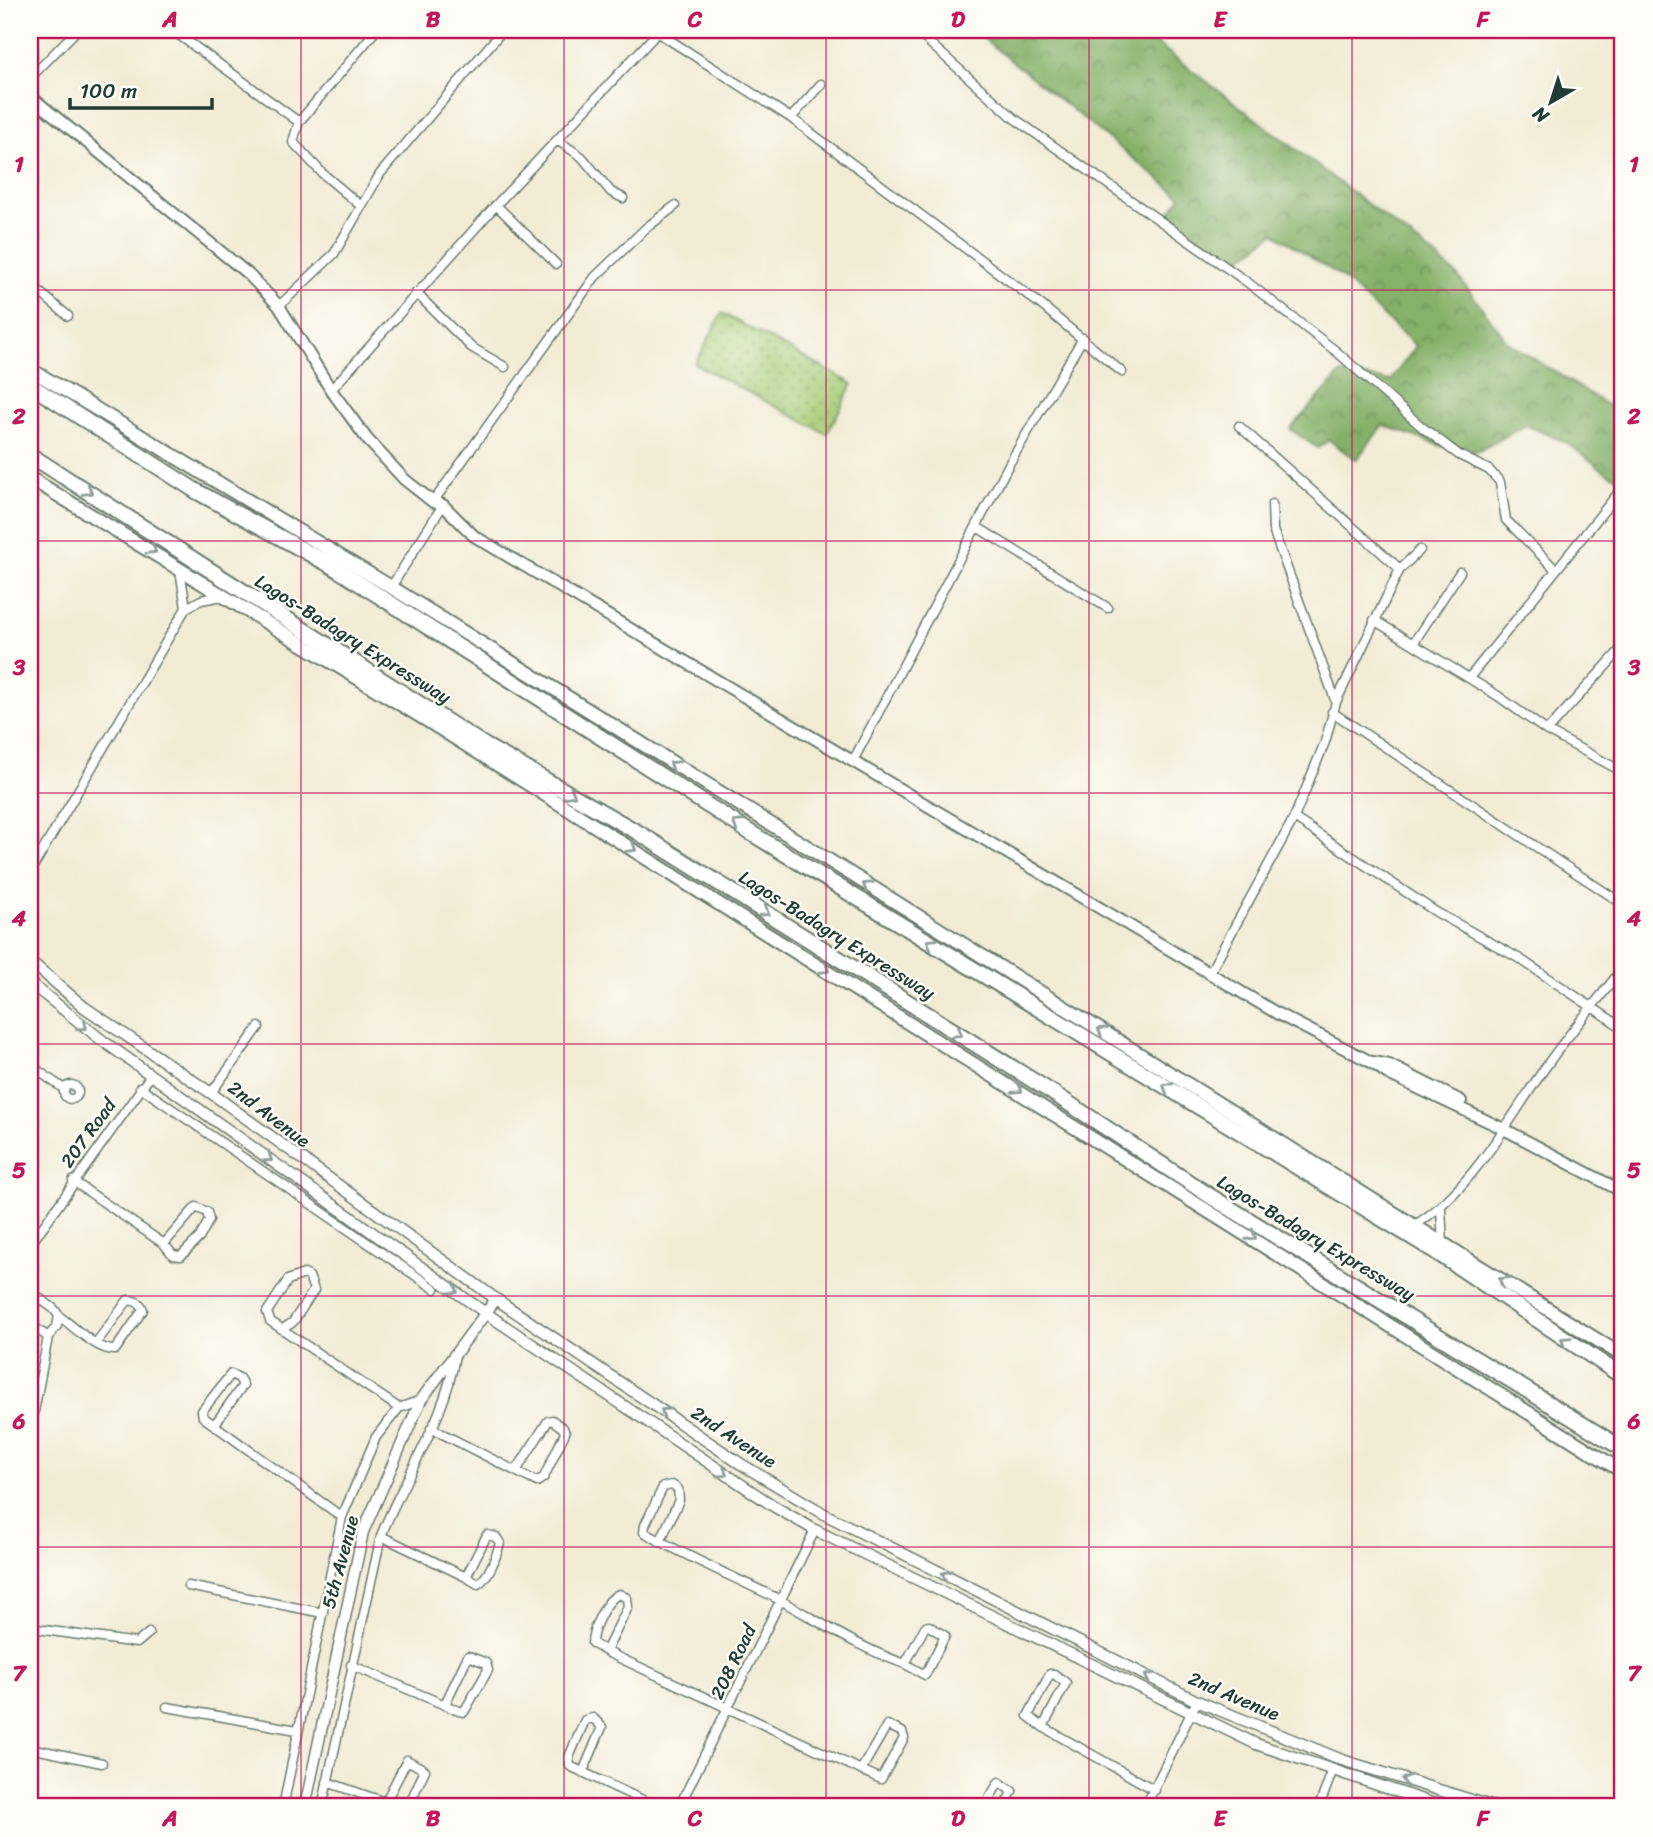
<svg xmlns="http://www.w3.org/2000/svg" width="1653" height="1837" viewBox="0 0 1653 1837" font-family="Sriracha,sans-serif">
<defs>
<pattern id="forest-crowns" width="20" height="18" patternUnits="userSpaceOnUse" patternTransform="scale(1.75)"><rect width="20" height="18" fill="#86b169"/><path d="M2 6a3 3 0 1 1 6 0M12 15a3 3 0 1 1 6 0" fill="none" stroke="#6d9157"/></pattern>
<pattern id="garden-dots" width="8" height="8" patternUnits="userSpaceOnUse" patternTransform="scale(1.75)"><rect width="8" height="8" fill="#a8ce79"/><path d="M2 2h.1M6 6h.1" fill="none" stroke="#88a864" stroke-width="1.8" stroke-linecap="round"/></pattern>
</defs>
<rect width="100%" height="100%" fill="#fdfcf7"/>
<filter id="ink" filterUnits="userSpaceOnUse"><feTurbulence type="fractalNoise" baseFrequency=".0143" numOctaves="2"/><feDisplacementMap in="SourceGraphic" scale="14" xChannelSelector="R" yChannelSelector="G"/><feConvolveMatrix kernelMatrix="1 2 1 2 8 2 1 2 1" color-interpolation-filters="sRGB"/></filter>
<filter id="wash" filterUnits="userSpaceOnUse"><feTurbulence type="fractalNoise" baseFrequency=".00686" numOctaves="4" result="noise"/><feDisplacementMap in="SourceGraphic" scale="28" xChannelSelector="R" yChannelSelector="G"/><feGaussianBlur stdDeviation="1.57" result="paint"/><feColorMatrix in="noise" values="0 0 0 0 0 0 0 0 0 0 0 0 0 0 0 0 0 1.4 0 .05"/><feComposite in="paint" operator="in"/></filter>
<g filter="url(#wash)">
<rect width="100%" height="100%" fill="#f2ecd5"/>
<path fill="url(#forest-crowns)" stroke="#52774e" stroke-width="2" d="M973 30H1139L1429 251 1457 275 1508 342 1623 415V479L1609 474 1565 442 1526 425 1477 452 1441 446 1383 425 1356 460 1329 440 1318 448 1290 429 1341 373 1390 381 1416 346 1340 276 1274 233 1235 263 1165 219 1181 197Z"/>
<path fill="url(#garden-dots)" stroke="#648656" stroke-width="2" d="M722 313 853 384 827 434 695 364Z"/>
</g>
<g filter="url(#ink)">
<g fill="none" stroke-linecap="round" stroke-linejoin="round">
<defs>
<path id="minor" d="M172 30 299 122
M654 30 791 118 1040 304 1122 372
M915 30 1015 119 1247 282 1337 352 1422 427 1459 455 1489 470 1500 482 1506 520 1555 569
M30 78 77 30
M791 118 821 84
M557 140 582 157 611 192 623 198
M496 205 556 264
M361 206 322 173 293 142 299 122 373 34
M30 284 68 316
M416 293 471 347 505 367
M279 306 334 254 380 174 503 30
M331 390 496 205 658 32
M1239 426 1400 569
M433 502 595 277 646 228 675 206
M977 527 1108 608
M180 570 186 608
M391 587 443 505
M1374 620 1498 696 1547 731 1623 772
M1414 642 1460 572
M1469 678 1623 487
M1336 702 1400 569 1420 550
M1332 712 1623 904
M1547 731 1623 647
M854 759 1009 464 1083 338
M1294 818 1436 912 1520 959 1623 1028
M30 872 186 608 201 600 223 596
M1210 972 1294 818 1325 742 1336 702 1273 530 1272 504
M30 1065 64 1089
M64 1092a7 7 0 1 1 14 0a7 7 0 1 1-14 0Z
M140 1087 435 1289
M211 1093 259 1027
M73 1181 164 1244 173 1255 181 1256 200 1237 209 1220 207 1212 196 1207 164 1244
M1441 1209 1443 1244
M1415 1225C1473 1189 1508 1120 1547 1065 1570 1032 1598 1000 1623 968
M30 1245 151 1075
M30 1291 54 1309 59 1316 57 1326 48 1337 30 1433
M59 1316C73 1326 98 1351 115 1350L143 1310C141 1302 135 1301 128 1300L96 1343
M30 1324 48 1337
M283 1329 293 1322 314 1290 309 1276 304 1274 288 1280 267 1312 270 1321 399 1408
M215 1424 243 1385 239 1378 231 1374 202 1411 203 1417 342 1517
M431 1428 537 1482 544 1477 565 1433 563 1428 552 1420 548 1421 516 1471
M381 1536 466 1577 487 1535 496 1537 500 1543C496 1557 490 1576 478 1584L466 1577
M660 1542 679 1500 678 1489 672 1485 663 1487 645 1525 644 1532C688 1558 735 1577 780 1600 822 1623 859 1648 905 1664
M188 1586 323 1613
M929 1626 945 1636 925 1675 905 1664 925 1627Z
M30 1628 137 1643 149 1633
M606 1651 628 1607 627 1598 619 1594C606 1599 592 1629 592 1643L609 1653 861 1770
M351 1665 459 1711 464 1712 488 1670 486 1663 468 1656 445 1704
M1050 1674H1054L1066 1683 1043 1727 1028 1716Z
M167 1707 297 1730
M887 1725 902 1732 904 1738 881 1779 861 1770Z
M1043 1727 1155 1790
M30 1748 102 1763
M583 1772 602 1727 593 1718 585 1720 569 1757 570 1766C599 1780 629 1794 658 1807
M327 1782 399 1807
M386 1801 407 1760 425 1770 408 1807
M283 1807 342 1517 376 1437 399 1408 421 1400
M322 1807 381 1536C404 1476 447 1418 455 1354
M679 1807 815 1530
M984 1807 999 1782 1012 1791 1005 1807
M1145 1807 1197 1701
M1319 1807 1332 1772"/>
<path id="tertiary" d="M30 961 84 1007 211 1093 496 1299 741 1464 826 1515 1197 1701 1342 1760 1494 1807
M30 983 103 1041 487 1314 775 1507 815 1530 1256 1744 1443 1807
M305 1807 363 1532 421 1400 496 1299"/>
<path id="secondary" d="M30 96 248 274 279 306 331 390 367 439 404 479 433 502 443 505 474 536 1278 1014 1371 1062 1388 1074 1504 1129 1623 1192
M1374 1062 1389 1065 1461 1101"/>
<path id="primary" d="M30 369 391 587 1623 1356
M30 478 423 718 1623 1472"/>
<path id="motorway" d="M30 385 196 491 332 566 751 833 1433 1250 1623 1377
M30 455 484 745 639 833 1056 1095 1210 1196 1623 1449"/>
</defs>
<use href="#minor" stroke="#697a6c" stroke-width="11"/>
<use href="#tertiary" stroke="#697a6c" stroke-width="13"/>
<use href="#secondary" stroke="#697a6c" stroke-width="14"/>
<use href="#primary" stroke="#697a6c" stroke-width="16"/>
<use href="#motorway" stroke="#697a6c" stroke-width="18"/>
<use href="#minor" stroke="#fff" stroke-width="8"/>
<use href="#tertiary" stroke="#fff" stroke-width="10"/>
<use href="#secondary" stroke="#fff" stroke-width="10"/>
<use href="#primary" stroke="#fff" stroke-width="12"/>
<use href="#motorway" stroke="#fff" stroke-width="14"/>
</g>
<defs><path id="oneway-chevron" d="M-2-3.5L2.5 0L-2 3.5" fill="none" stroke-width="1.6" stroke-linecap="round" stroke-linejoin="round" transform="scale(1.75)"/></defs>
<g stroke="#8f9e9a">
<use href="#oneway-chevron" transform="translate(88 491) rotate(32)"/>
<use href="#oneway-chevron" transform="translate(152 550) rotate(31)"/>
<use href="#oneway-chevron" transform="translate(674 765) rotate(-148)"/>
<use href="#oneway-chevron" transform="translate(571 794) rotate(30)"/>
<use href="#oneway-chevron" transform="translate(737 824) rotate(-148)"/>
<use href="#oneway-chevron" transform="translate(632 848) rotate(32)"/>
<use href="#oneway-chevron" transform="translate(867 886) rotate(-148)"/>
<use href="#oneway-chevron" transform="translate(765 912) rotate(32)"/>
<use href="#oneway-chevron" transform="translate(931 943) rotate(-148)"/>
<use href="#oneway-chevron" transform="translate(825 969) rotate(32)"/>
<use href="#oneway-chevron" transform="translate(83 1026) rotate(38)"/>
<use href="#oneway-chevron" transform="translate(1102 1031) rotate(-148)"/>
<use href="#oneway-chevron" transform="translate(958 1033) rotate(32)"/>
<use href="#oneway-chevron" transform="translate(1167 1087) rotate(-148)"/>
<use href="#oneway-chevron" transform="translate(1018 1089) rotate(32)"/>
<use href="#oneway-chevron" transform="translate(268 1158) rotate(35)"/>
<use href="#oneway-chevron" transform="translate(1252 1236) rotate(33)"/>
<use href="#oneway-chevron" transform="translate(1503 1281) rotate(-148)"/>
<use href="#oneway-chevron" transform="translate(454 1290) rotate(35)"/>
<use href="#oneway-chevron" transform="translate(1565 1341) rotate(-148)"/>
<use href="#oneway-chevron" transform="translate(665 1412) rotate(-145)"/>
<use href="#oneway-chevron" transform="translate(723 1473) rotate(34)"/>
<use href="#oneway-chevron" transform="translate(946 1575) rotate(-154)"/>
<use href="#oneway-chevron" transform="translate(1149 1677) rotate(-153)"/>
<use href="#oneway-chevron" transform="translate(1406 1780) rotate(-163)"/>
</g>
</g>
<path fill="none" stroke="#c2185b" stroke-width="2" stroke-opacity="0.55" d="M301 30V1807M564 30V1807M826 30V1807M1089 30V1807M1352 30V1807M30 290H1623M30 541H1623M30 793H1623M30 1044H1623M30 1296H1623M30 1547H1623"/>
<g text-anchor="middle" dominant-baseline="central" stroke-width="5" stroke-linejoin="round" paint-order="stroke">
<g font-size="19" fill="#1f3d34" stroke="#fdfcf7">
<text transform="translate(353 639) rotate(32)">Lagos-Badagry Expressway</text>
<text transform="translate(837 935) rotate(32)">Lagos-Badagry Expressway</text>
<text transform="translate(269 1114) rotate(37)">2nd Avenue</text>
<text transform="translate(88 1133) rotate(-54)">207 Road</text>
<text transform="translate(1316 1238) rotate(31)">Lagos-Badagry Expressway</text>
<text transform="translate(734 1437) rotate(33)">2nd Avenue</text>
<text transform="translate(340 1562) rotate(-75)">5th Avenue</text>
<text transform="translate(733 1662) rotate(-64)">208 Road</text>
<text transform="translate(1234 1696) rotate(23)">2nd Avenue</text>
</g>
</g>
<rect width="1653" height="1837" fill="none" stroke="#fdfcf7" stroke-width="77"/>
<g transform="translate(1551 102) rotate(219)" stroke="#fdfcf7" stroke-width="5" paint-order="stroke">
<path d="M0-5L12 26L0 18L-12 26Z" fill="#1f3d34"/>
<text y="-10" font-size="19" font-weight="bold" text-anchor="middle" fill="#1f3d34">N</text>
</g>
<path d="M70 98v10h142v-10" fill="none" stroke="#1f3d34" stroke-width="3.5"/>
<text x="80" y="98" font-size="21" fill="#1f3d34" stroke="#fdfcf7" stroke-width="5" paint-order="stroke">100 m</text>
<rect x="38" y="38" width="1576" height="1760" fill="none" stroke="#c2185b" stroke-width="2.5"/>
<g font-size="23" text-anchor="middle" font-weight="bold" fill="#c2185b">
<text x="170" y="27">A</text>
<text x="433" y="27">B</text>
<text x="695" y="27">C</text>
<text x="958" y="27">D</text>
<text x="1220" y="27">E</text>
<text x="1483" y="27">F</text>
<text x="19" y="172">1</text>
<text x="1634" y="172">1</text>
<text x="19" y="424">2</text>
<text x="1634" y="424">2</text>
<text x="19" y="675">3</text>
<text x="1634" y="675">3</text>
<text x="19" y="926">4</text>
<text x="1634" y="926">4</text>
<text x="19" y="1178">5</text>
<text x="1634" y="1178">5</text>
<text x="19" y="1429">6</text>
<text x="1634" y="1429">6</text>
<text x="19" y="1681">7</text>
<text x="1634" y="1681">7</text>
<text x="170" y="1826">A</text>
<text x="433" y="1826">B</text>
<text x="695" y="1826">C</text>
<text x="958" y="1826">D</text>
<text x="1220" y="1826">E</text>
<text x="1483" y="1826">F</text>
</g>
</svg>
